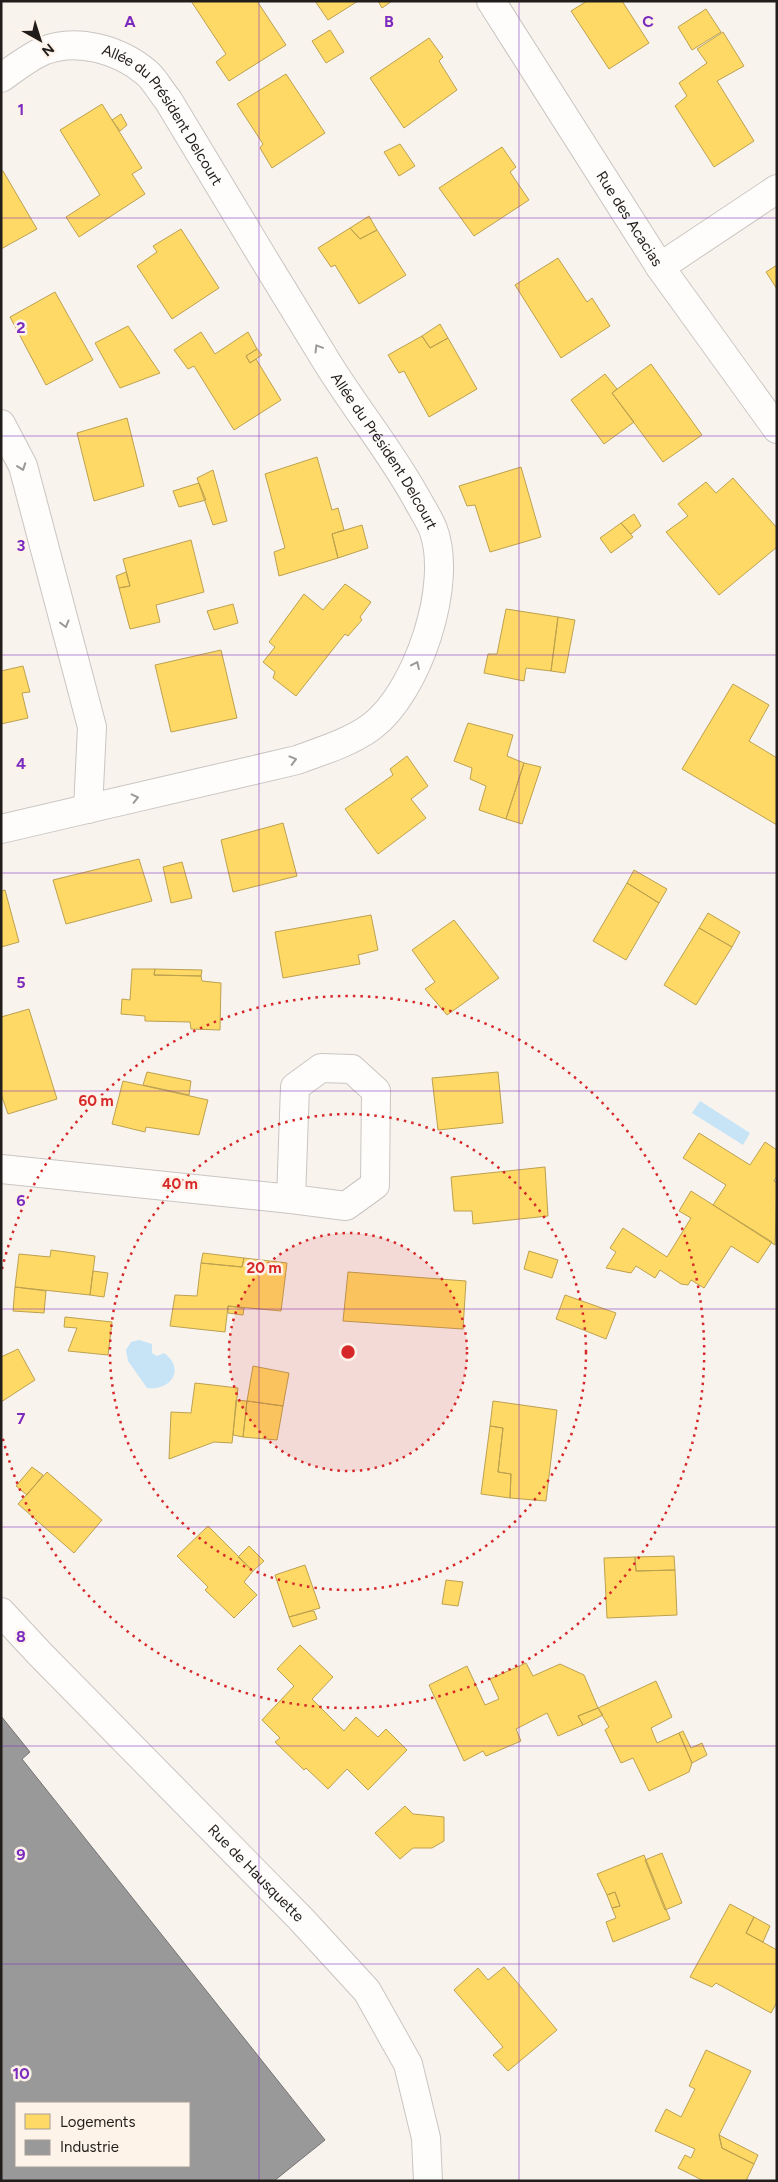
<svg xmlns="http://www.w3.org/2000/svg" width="778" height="2182" viewBox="0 0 778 2182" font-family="Figtree,sans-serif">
<rect width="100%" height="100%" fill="#f9f3ee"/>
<path fill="#c6e4f6" d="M700 1101 750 1133 743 1145 692 1113Z
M139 1340 152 1344V1353L157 1356 164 1353C186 1369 171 1391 147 1388L128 1361 126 1350 131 1342Z"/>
<path fill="#ffd966" stroke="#bca14f" d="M191 1H257L286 45 229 81 216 62 226 54Z
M315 1H358L328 20Z
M378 1H392L382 8Z
M587 1H622L649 43 609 69 571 11Z
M706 9 721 32 692 50 678 27Z
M330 30 344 52 326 63 312 41Z
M723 32 744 66 717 81 754 141 714 167 675 106 687 96 679 83 707 63 697 49Z
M429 38 443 57 439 61 457 90 404 128 370 78Z
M286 74 325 133 272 168 260 148 263 144 237 104Z
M102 104 142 168 132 174 145 194 79 237 66 217 100 195 60 130Z
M121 114 127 125 120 131 112 120Z
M400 144 415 166 399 176 384 152Z
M502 147 516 167 510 172 529 200 474 236 439 188Z
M3 171 37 229 1 249V172Z
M369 216 377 230 360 239 350 228Z
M350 228 360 239 377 230 406 275 359 304 335 265 331 267 318 248Z
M181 229 219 288 172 319 137 266 157 252 153 246Z
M558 258 587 302 592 298 610 326 561 358 515 285Z
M777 265V289L766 272Z
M55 292 93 360 46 385 10 317Z
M440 324 448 338 430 348 422 336Z
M128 326 160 373 120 388 95 343Z
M201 332 215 354 248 332 257 349 246 356 250 363 256 359 281 400 234 430 194 366 188 369 174 350Z
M422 336 430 348 448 338 477 389 429 417 404 371 399 373 388 355Z
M257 349 262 355 250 363 246 356Z
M651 364 702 435 663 462 612 393Z
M605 374 617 389 612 393 634 422 604 444 571 400Z
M127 418 144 486 94 501 77 433Z
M317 457 332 510 338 508 344 530 332 534 338 558 279 576 274 552 285 548 265 474Z
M521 467 541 537 490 552 475 505 467 506 459 486Z
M213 470 227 521 213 525 197 478Z
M733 478 777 528V547L719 595 666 532 688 516 678 504 706 482 716 493Z
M199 483 206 500 179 507 173 491Z
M634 514 641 526 631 534 621 523Z
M621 523 633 537 611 553 600 538Z
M362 525 368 548 338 558 332 534Z
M191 540 204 592 156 605 160 622 130 629 119 588 130 586 123 559Z
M126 572 130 586 119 588 116 576Z
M345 584 371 602 360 617 362 620 348 636 345 634 296 696 273 678 275 672 263 662 275 647 269 642 304 594 323 610Z
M233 604 238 623 214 630 207 611Z
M506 609 558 617 551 671 526 668 524 681 484 673 488 654H497Z
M558 617 575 620 565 673 551 671Z
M221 650 237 718 171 732 155 665Z
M23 666 30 692 22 693 28 718 1 724V671Z
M733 684 769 705 749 741 777 758V825L682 769Z
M468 723 513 735 507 756 524 763 506 819 479 810 486 786 470 779 472 768 454 761Z
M407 756 428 786 411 799 426 818 378 854 345 809 393 775 390 769Z
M524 763 541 767 522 824 506 819Z
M283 823 297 876 233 892 221 840Z
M139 859 152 901 66 924 53 880Z
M182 862 192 898 171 903 163 867Z
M634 870 667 889 659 903 627 883Z
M627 883 659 903 626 960 593 941Z
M5 890 19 942 1 947V891Z
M708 913 740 932 732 947 699 928Z
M371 915 378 950 358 955 360 964 283 978 275 932Z
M454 920 499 978 447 1015 425 989 435 982 412 950Z
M699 928 732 947 696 1005 664 985Z
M132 969H155L154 975 201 976 202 981 221 983 220 1030 191 1029 190 1022 145 1021V1016L121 1014 122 999 130 1000Z
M155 969 202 970 201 976 154 975Z
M29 1009 57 1099 8 1114 1 1094V1017Z
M147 1072 191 1081 189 1095 143 1085Z
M498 1072 503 1123 438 1130 432 1078Z
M123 1081 208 1100 199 1135 146 1127 145 1132 112 1124Z
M699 1133 750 1165 765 1142 777 1150V1176L774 1181 777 1183 775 1245 713 1205 726 1185 683 1158Z
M545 1167 548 1216 473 1224 472 1211H454L451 1177Z
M691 1191 772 1242 758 1263 731 1246 704 1288 691 1280 688 1285 681 1284 660 1270 655 1278 636 1266 631 1273 606 1268 616 1252 610 1248 623 1228 667 1257 691 1218 679 1211Z
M51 1250 95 1256 90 1295 15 1287 19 1254 50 1257Z
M529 1251 558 1260 552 1278 524 1269Z
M203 1253 244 1258 242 1267 201 1263Z
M244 1258 287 1263 281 1311 228 1306 225 1332 170 1326 175 1295 197 1296 201 1263 242 1267Z
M93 1271 108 1273 104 1297 90 1295Z
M348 1272 466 1281 463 1329 343 1321Z
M15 1287 46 1291 44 1313 13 1311Z
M565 1295 616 1313 606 1339 556 1319Z
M228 1306 244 1308 243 1315 228 1313Z
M65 1317 112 1322 108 1355 68 1351 77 1328 64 1327Z
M18 1349 35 1380 1 1402V1357Z
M253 1366 289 1373 283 1406 247 1401Z
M195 1383 238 1388 232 1443 214 1442 169 1459 171 1412 191 1413Z
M236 1400 247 1401 243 1437 233 1435Z
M247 1401 283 1406 277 1440 243 1437Z
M493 1401 557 1410 546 1501 510 1498 511 1474 498 1472 503 1428 490 1426Z
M490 1426 503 1428 498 1472 511 1474 510 1498 481 1494Z
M32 1467 43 1475 27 1495 16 1486Z
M47 1472 102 1520 74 1553 18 1504Z
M208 1526 253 1571 244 1582 257 1595 234 1618 205 1590 208 1587 177 1556Z
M249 1546 264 1561 253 1571 238 1557Z
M674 1556 675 1570 636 1571 635 1557Z
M635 1557 636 1571 675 1570 677 1615 607 1618 604 1558Z
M305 1565 320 1608 289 1617 275 1575Z
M446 1580 463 1582 458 1606 442 1604Z
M311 1611H314L317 1619 293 1627 289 1617Z
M300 1645 333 1677 312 1699 344 1731 356 1717 378 1737 386 1729 407 1750 368 1790 347 1769 328 1789 306 1768 304 1770 275 1742 280 1738 262 1720 294 1686 277 1669Z
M526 1663 533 1676 560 1664 584 1675 598 1708 578 1716 583 1725 558 1736 547 1713 516 1729 521 1741 486 1756 483 1751 464 1761 429 1685 467 1666 485 1705 499 1699 490 1679Z
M656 1681 672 1717 651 1728 657 1743 679 1733 692 1763 689 1772 649 1791 633 1758 621 1763 605 1730 609 1727 598 1708Z
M598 1708 603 1715 583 1725 578 1716Z
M683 1731 691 1748 702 1743 707 1755 692 1763 679 1733Z
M405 1806 413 1814 444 1817V1841L432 1848H413L400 1859 375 1833Z
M662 1853 682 1903 665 1910 645 1860Z
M644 1855 670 1919 613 1942 606 1922 616 1918 612 1908 620 1906 615 1892 607 1895 597 1874Z
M615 1892 620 1906 612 1908 607 1895Z
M730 1904 754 1917 746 1933 777 1950V2002L771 2013 716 1983 712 1987 690 1977Z
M754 1917 770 1926 763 1942 746 1933Z
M504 1967 557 2030 508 2071 493 2055 503 2047 454 1990 478 1968 488 1980Z
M706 2050 751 2071 719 2135 722 2148 754 2164 746 2181H704L678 2168 685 2155 691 2158 695 2149 655 2131 666 2109 681 2117 695 2089 689 2086Z
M719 2135 758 2155 754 2164 722 2148Z"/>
<path fill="#999" stroke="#757473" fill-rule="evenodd" d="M1 1716 30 1752 22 1759 325 2140 274 2181H1ZM16 2103H189V2166H16Z"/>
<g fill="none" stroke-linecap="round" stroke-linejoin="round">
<defs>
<g id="minor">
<path id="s1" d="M491 1 660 267 777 429"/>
<path id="s2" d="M1 78C14 69 29 57 43 51 77 37 120 50 147 73 155 80 161 92 168 100 220 187 272 273 325 359 354 407 391 451 418 501 423 510 429 519 433 529 454 584 417 693 371 727 349 743 321 751 297 760L1 829"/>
<path d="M660 267 777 189"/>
<path d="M1 424 23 466 92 727 88 809"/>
<path d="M1 1169 291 1199 346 1206 375 1185 376 1091 352 1069 321 1068 295 1087 291 1199"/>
</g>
<g id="tertiary">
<path id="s3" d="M1 1612 40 1654 300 1918 367 1991 408 2064 426 2138 428 2181"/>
</g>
</defs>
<use href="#minor" stroke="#cac5c1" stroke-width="30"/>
<use href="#tertiary" stroke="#cac5c1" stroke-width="30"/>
<use href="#minor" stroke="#fefdfc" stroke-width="28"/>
<use href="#tertiary" stroke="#fefdfc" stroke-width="28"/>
</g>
<defs><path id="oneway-chevron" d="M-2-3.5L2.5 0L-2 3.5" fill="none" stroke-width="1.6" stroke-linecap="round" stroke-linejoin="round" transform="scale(1.25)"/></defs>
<g stroke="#9b9896">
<use href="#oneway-chevron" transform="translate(318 348) rotate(-121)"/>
<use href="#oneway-chevron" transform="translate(22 467) rotate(70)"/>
<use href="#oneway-chevron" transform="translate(65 624) rotate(75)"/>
<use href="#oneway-chevron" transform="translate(416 665) rotate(-65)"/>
<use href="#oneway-chevron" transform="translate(293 760) rotate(-15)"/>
<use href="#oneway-chevron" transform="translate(135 798) rotate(-13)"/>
</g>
<path fill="none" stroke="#7b2cbf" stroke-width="1" stroke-opacity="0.55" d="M259 1V2181M519 1V2181M1 218H777M1 436H777M1 655H777M1 873H777M1 1091H777M1 1309H777M1 1527H777M1 1746H777M1 1964H777"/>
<circle cx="348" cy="1352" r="119" fill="#d62828" fill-opacity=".12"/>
<g fill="none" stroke="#d62828" stroke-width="2.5" stroke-dasharray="2.5 5">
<circle cx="348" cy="1352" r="119"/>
<circle cx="348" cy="1352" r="238"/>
<path d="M2 1269A356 356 0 1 1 2 1435"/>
</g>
<g text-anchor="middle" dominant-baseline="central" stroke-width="5" stroke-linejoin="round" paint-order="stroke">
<g font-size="15" fill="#211d1a" stroke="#fef3e9">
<text stroke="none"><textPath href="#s2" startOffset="202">Allée du Président Delcourt</textPath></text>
<text stroke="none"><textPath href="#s1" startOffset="258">Rue des Acacias</textPath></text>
<text stroke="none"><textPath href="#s2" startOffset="608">Allée du Président Delcourt</textPath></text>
<text stroke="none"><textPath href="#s3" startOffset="365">Rue de Hausquette</textPath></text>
</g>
</g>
<g font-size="16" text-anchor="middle" font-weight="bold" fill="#7b2cbf" stroke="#fef3e9" stroke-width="5" stroke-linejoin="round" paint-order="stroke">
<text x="130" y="27">A</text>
<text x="389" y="27">B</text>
<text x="648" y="27">C</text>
<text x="21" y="115">1</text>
<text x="21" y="333">2</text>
<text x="21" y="551">3</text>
<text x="21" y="769">4</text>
<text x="21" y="988">5</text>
<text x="21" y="1206">6</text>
<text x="21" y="1424">7</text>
<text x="21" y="1642">8</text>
<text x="21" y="1860">9</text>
<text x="21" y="2079">10</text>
</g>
<circle cx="348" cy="1352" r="8" fill="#d62828" stroke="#fef3e9" stroke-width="2.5"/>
<g font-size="15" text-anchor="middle" font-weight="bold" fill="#d62828" stroke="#fef3e9" stroke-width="5" stroke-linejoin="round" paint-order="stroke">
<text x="96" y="1106">60 m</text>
<text x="180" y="1189">40 m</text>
<text x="264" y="1273">20 m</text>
</g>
<rect width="778" height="2182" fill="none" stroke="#211d1a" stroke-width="5"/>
<rect x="15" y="2102" width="175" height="65" fill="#fef3e9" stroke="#a69d96"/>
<rect x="25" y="2114" width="25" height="15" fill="#ffd966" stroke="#a69d96"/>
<text x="60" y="2127" font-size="15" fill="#211d1a">Logements</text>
<rect x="25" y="2140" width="25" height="15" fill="#999999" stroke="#a69d96"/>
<text x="60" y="2152" font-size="15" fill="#211d1a">Industrie</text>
<g transform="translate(40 40) rotate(141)" stroke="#fef3e9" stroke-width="4" paint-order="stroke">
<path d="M0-4L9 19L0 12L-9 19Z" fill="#211d1a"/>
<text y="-8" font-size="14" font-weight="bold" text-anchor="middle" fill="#211d1a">N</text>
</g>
</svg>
